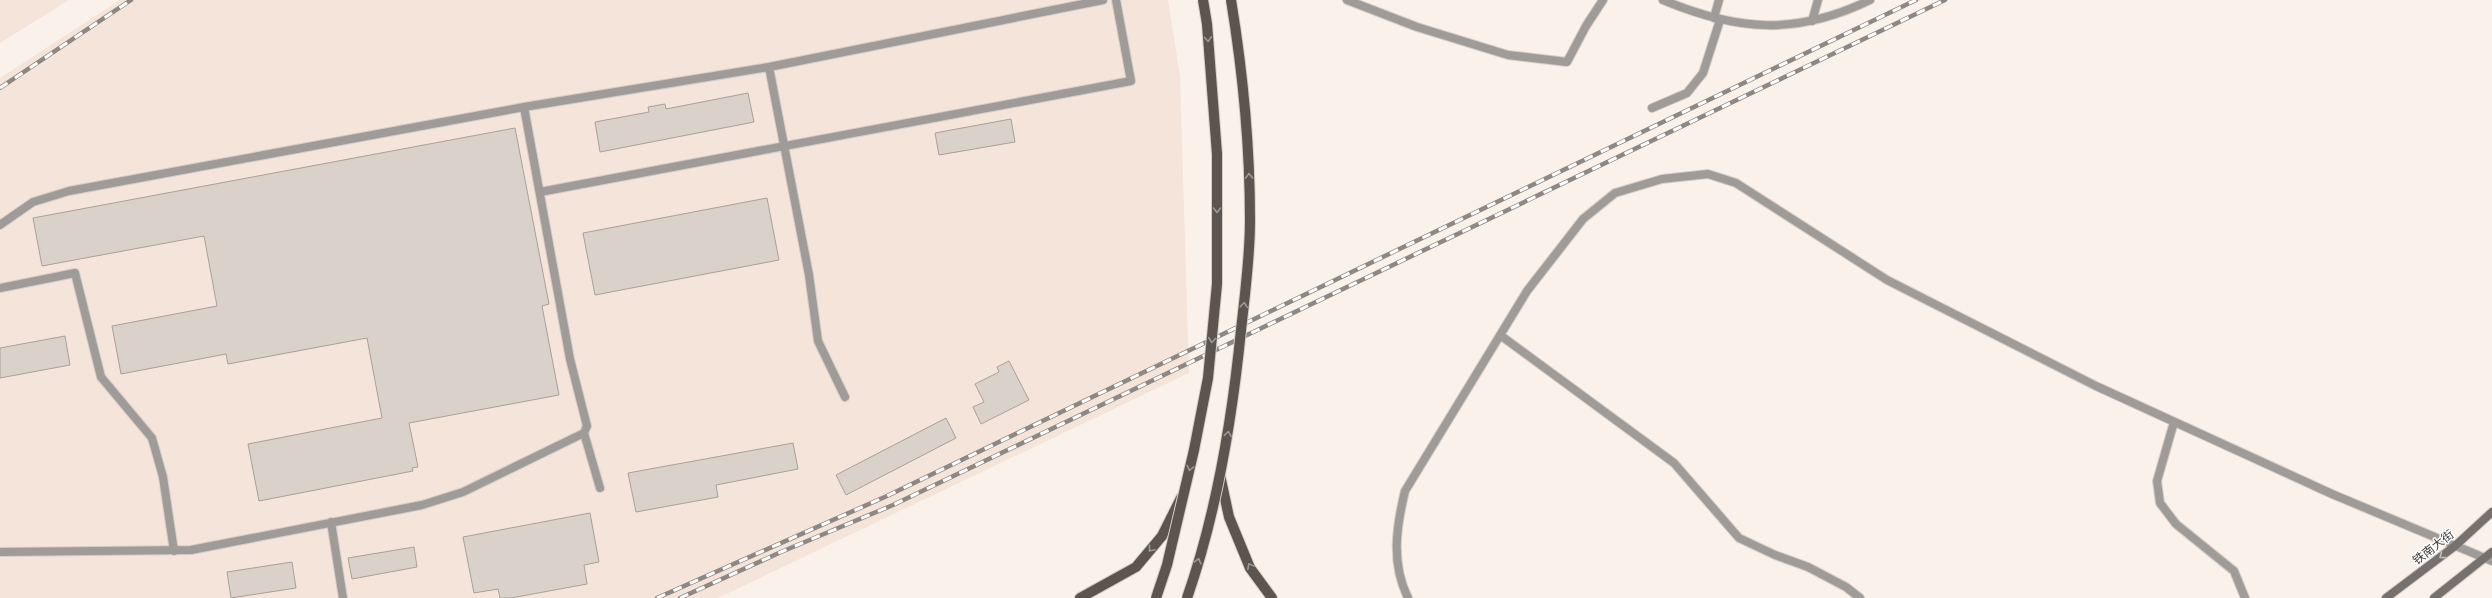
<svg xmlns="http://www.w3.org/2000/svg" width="2492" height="598" viewBox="0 0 2492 598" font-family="Inter,'Noto Sans SC',sans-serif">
<rect width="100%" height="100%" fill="#fbf1eb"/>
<path fill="#f5e4d9" d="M0 0H69L0 43Z
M120 0H1168L1180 76 1189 373 718 598H0V78Z"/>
<path fill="#dad1ca" stroke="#a9a09a" d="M748 93 754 122 600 152 595 122 649 112 648 107 665 104 666 109Z
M1011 119 1015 142 939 155 935 133Z
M515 128 549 304 542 306 559 395 409 423 418 467 412 468 413 471 259 501 248 444 382 418 367 338 228 364 226 354 121 374 112 326 217 306 204 236 42 266 33 218Z
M767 198 779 260 595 295 583 233Z
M65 336 70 365 0 378V348Z
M1009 361 1029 400 981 424 973 407 984 402 975 384 999 372 997 367Z
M946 418 956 438 846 495 836 475Z
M793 443 798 469 716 485 718 497 636 512 628 473Z
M590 513 599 562 584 565 587 584 511 598H500L498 589 474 593 463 537Z
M414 547 417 567 352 579 348 558Z
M292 562 296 588 231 598 227 572Z"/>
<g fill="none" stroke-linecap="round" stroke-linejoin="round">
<defs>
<path id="service" d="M769 67 809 275 818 341 845 397
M524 107 570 359 587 426 584 433 600 488
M540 192 1131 81 1116 0
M0 225 33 202 69 191 524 107 769 67 1103 0
M0 288 75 273 101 377 152 438 163 477 174 551
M331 522 343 598
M0 552 191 550 422 505 463 492 584 433"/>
<path id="minor" d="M1347 0 1417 27 1508 55 1567 62 1586 26 1603 0
M1663 0C1737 31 1796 36 1870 0
M1714 18 1719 0
M1812 21 1818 0
M1652 108 1687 93 1703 73 1720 20
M1500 335 1674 463 1739 538 1775 555 1808 567 1846 587 1860 598
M2174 422 2157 481 2160 503 2176 524 2234 571 2245 598
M1408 598C1391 563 1396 528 1405 491L1527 291 1583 219 1615 193 1662 179 1708 174 1736 183 1887 280 2096 386 2332 494 2492 561"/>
<path id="secondary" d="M2386 598 2455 546 2492 512
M2434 598 2492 552"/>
<path id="primary" d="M1220 475 1229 517 1250 568 1272 598
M1080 598 1136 567 1162 536 1181 498"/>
</defs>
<use href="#service" stroke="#d5cdc7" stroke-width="10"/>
<use href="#minor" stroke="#d5cdc7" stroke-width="10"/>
<use href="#secondary" stroke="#d5cdc7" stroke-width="10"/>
<use href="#primary" stroke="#d5cdc7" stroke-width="12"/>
<use href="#service" stroke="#9f9b99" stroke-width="8"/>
<use href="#minor" stroke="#9f9b99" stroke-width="8"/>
<use href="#secondary" stroke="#77716d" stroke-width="8"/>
<use href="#primary" stroke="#5b544f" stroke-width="10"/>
<defs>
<path id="rail" d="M0 88 131 0
M657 598 887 496 1916 0
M680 598 781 552 893 505 1945 0"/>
</defs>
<use href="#rail" stroke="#8e8783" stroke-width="4.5"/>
<use href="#rail" stroke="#fff" stroke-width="3" stroke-dasharray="9" stroke-linecap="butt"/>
<defs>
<path id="primary-bridge" d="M1156 598 1167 565 1194 450 1208 378 1217 284V154L1207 24 1203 0
M1187 598C1217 512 1232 421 1241 330 1245 294 1250 257 1250 221 1250 147 1243 73 1231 0"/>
</defs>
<use href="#primary-bridge" stroke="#d5cdc7" stroke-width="12" stroke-linecap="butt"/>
<use href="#primary-bridge" stroke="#5b544f" stroke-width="10"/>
</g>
<defs><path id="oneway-chevron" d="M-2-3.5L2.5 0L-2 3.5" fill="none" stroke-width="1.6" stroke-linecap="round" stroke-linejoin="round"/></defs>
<g stroke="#9d9895">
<use href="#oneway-chevron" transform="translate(1208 39) rotate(86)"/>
<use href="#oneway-chevron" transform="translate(1249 176) rotate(-92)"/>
<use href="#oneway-chevron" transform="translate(1217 210) rotate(90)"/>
<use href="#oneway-chevron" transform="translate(1244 305) rotate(-84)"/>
<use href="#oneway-chevron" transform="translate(1212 340) rotate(96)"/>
<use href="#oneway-chevron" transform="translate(1228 434) rotate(-82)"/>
<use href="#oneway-chevron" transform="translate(1190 468) rotate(104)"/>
<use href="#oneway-chevron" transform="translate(1151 549) rotate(130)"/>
<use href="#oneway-chevron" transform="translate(1198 561) rotate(-76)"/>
<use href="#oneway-chevron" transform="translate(1250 566) rotate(-118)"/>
</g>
<use stroke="#c2bfbd" href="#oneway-chevron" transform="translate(2442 556) rotate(143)"/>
<g text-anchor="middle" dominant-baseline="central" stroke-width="3" stroke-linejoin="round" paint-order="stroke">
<g font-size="12" fill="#3f3b38" stroke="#fff">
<text transform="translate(2433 547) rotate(-38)">铁南大街</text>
</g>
</g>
</svg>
